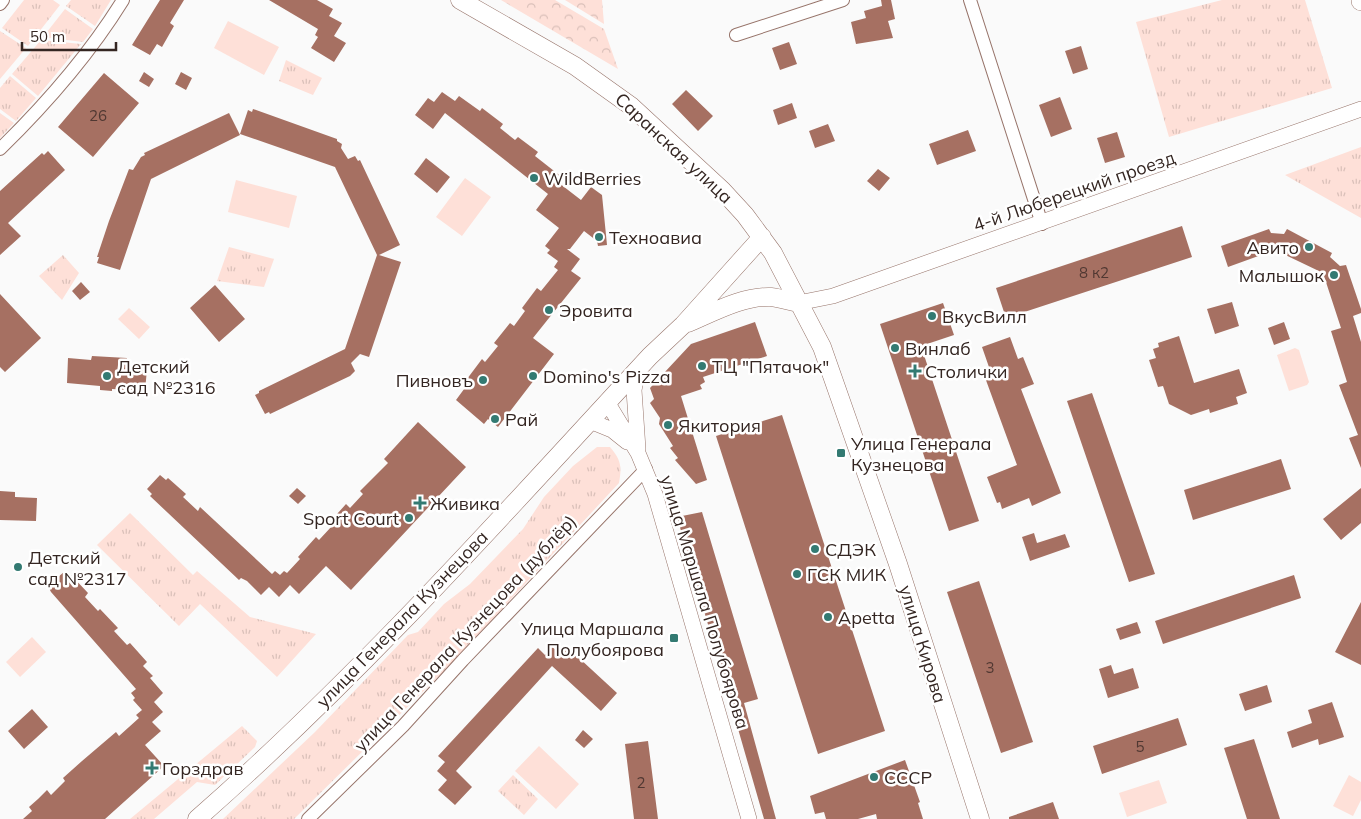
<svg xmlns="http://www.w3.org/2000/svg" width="1361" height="819" viewBox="0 0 1361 819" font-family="Mulish,sans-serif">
<defs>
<pattern id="grass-tufts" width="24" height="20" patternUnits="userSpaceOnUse" patternTransform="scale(1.25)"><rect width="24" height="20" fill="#fee0d8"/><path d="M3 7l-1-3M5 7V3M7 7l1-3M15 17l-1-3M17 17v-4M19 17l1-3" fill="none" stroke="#dac0b9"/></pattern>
<pattern id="forest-crowns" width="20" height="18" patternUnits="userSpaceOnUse" patternTransform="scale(1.25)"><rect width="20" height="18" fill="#fee0d8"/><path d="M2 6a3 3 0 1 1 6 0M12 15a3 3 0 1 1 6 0" fill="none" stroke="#dac0b9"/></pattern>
</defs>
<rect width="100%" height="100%" fill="#fafafa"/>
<path fill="url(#grass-tufts)" d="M24 0H53L60 5 28 46 2 28Z
M71 0H111L95 26 66 6Z
M1222 0H1305L1332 88 1169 137 1136 22Z
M65 9 93 29 83 42 43 37Z
M0 31 26 48 0 79Z
M41 40 81 44 38 96 12 74Z
M286 60 322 78 313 95 279 81Z
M10 76 36 98 16 121 0 109V88Z
M0 113 14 123 0 138Z
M1361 147V218L1285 175Z
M229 247 274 259 264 287 217 281Z
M63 255 79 273 62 300 39 276Z
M597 447H610C621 460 622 466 619 483L446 669 294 819H223L315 732 408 635 418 632 444 604 470 584 523 529 544 497 573 466Z
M130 513 193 575 197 571 250 617 316 634 277 677 200 604 179 626 97 545Z
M242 726 257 741 255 747 215 785 197 782 154 819H130Z
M513 775 538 799 524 815 498 791Z"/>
<path fill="url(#forest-crowns)" d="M501 0H555L604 29 618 69Z
M565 0H602L604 24Z"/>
<path fill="#fee0d8" d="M228 21 279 47 264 75 214 48Z
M465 178 491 197 462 236 436 217Z
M236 180 297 196 289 228 228 212Z
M129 308 150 327 139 339 118 319Z
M1295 348 1299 350 1309 382 1307 385 1289 391 1277 355Z
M32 637 46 652 20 677 6 662Z
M539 746 579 784 556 809 515 771Z
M1349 775 1361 782V800L1353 816 1333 806Z
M1159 780 1167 803 1127 817 1119 793Z"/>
<path fill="#a67062" d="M160 0H184L170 23 174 26 162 47 157 44 150 55 132 45Z
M269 0H317L333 9 329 16 342 23 334 36 346 43 334 62 311 48 318 37 315 35 318 29Z
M881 0H891L895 19 888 21 893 38 856 44 851 22 866 18 864 11 882 6Z
M789 42 797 64 780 70 772 48Z
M1081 46 1088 69 1073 74 1065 51Z
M144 72 154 79 149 87 139 81Z
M181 72 192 78 186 90 175 84Z
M104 73 139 103 93 157 58 127Z
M686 90 713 116 698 131 672 104Z
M442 92 455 101 459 96 480 111 482 108 503 124 500 128 515 140 518 137 538 152 535 156 563 178 559 183 581 200 591 187 602 195 607 245 598 246 597 241 584 231 570 249H567L580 259 571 271 581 278 533 338 554 354 498 427 488 419 484 424 456 400 470 381 467 379 482 359 485 362 498 346 494 343 510 323 514 326 525 311 522 308 537 288 541 291 558 270 554 267 558 261 547 253 550 250 545 246 559 228 536 210 548 194 445 113 433 129 415 115 428 98 434 102Z
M1060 97 1072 129 1051 137 1039 105Z
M792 103 797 118 778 125 773 110Z
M253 109 337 139V141L342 144 341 148 348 159 355 156 358 161 360 160 400 245 379 255 401 262 369 357 360 354 351 363 355 371 350 376 270 414 269 412 265 414 255 395 259 393V391L345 349 377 255 335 167 240 134 248 110 252 112Z
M229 113 240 135 151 179 120 270 97 263 99 257H97L109 221 129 169 133 170 141 157 145 155 144 153Z
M828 124 835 141 815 148 809 131Z
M968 130 976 151 937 165 929 144Z
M1117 132 1125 157 1105 163 1097 138Z
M48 151 65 170 8 223 21 236 0 255V191L42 153 44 155Z
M426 158 450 177 437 193 414 174Z
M878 169 890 178 879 191 867 181Z
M1182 226 1192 257 1006 318 996 288Z
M1269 229 1271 233 1284 234 1287 229 1332 253 1330 257 1340 266 1346 265 1361 309V313L1353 316 1361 342V468L1349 438 1358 435 1339 385 1347 382 1331 331 1341 328 1323 273 1275 250 1228 267 1221 246Z
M81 282 90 292 80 300 72 291Z
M215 285 245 319 219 342 190 308Z
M0 294 41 338 5 372 0 367Z
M1232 302 1239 326 1215 334 1207 309Z
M943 303 954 335 921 346 979 521 949 531 880 324Z
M755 322 767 356 703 377 705 382 700 385 702 389 681 396 707 480 696 484 675 460 678 458 670 448 673 446 659 424 660 418 650 403 654 399 650 388 691 344Z
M1284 322 1290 339 1274 345 1268 328Z
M1179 336 1194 383 1239 369 1247 393 1236 397 1238 404 1210 413 1209 409 1191 415 1169 404 1163 386 1158 387 1149 360 1156 358 1153 349 1159 347 1158 343Z
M1010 337 1018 359 1023 357 1034 384 1021 389 1061 493 1032 506 1029 498 1002 509 1000 502 997 503 987 477 1017 465 983 372 990 370 982 347Z
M92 356 127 358V367L147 369 145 391 112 389V391L100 390V386L67 383 68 358 91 360Z
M1092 393 1155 574 1129 582 1067 401Z
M782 415 885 731 818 754 716 436Z
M418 422 466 467 351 590 326 566 299 594 290 585 279 597 269 587 261 595 247 581 241 578 239 580 150 496 152 494 147 489 160 475 166 480 168 478 186 494 183 497 198 511 200 507 272 574 275 571 280 575 284 571 287 573 300 559 298 557 316 537 319 540 332 526 329 523 346 504 350 508 363 494 360 491 388 463 384 459Z
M1281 459 1291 489 1193 520 1184 490Z
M297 488 306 496 298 504 289 496Z
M1361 488V523L1341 540 1323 519Z
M0 491 15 492V497L37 498 36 521 0 520Z
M702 512 758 699 744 703 776 819H764L677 517Z
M1034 533 1037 543 1065 534 1070 547 1030 561 1022 537Z
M65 571 70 576 71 575 88 593 85 597 98 611 100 609 118 628 114 631 127 645 130 643 147 662 143 666 153 676 150 678 163 693 154 702 163 712 152 722 161 731 145 745 164 766 105 819H23L32 811 29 807 38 799 47 790 51 795 65 781 63 778 82 761 116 732 119 736 139 718 136 715 142 710 133 700 135 698 131 693 136 689 51 592 48 586Z
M1294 575 1301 598 1163 644 1155 621Z
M979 581 1033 742 1001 753 947 592Z
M1361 602V665L1335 652Z
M1137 622 1141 633 1120 640 1116 629Z
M566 646 617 693 601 711 552 666 456 771 472 787 455 805 438 790 447 780 437 771 445 762 438 756 538 648 545 655 552 647 560 653Z
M1111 665 1114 674 1133 668 1139 688 1108 698 1099 669Z
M1267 685 1272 702 1245 711 1239 694Z
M1332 702 1344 737 1319 745 1318 739 1292 748 1287 732 1312 723 1308 710Z
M32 709 48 727 24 749 8 731Z
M1178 718 1187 745 1102 774 1093 746Z
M583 730 593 739 584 748 575 740Z
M1254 739 1280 819H1247L1224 748Z
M648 741 658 819H634L625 744Z
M905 760 920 802 918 803 923 819H877L876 814 858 819H826L824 812 815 814 810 796Z
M1053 802 1059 819H1009V817Z"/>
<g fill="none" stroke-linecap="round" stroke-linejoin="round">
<defs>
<path id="minor" d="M970 0 1042 224
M0 4 3 0
M736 35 843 0
M0 149C46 104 89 55 123 0
M308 819 403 726 463 660 646 469"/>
<path id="tertiary" d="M798 303 833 296 1361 109
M638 369 634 390 638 449
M607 402 638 453 655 494 749 819
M590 421 612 430 627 442"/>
<path id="secondary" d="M460 0 575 66 631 106 722 190 745 215 773 253 822 347 898 564 980 819
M688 323C714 312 742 296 771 297 780 298 789 301 798 303
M197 819C360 676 504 514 650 356L683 325 762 237"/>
<path id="primary" d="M1361 0V1"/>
</defs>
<use href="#minor" stroke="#97746a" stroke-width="14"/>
<use href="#tertiary" stroke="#97746a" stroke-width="16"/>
<use href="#secondary" stroke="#97746a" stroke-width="19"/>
<use href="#primary" stroke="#97746a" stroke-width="20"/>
<use href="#minor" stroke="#fff" stroke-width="12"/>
<use href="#tertiary" stroke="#fff" stroke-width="15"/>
<use href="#secondary" stroke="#fff" stroke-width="18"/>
<use href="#primary" stroke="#fff" stroke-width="19"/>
</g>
<g fill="#337a72" stroke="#fff" stroke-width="2">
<circle cx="534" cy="178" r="5"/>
<circle cx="599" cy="237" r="5"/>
<circle cx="1309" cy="247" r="5"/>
<circle cx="1334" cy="275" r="5"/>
<circle cx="549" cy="310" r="5"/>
<circle cx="932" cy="316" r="5"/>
<circle cx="895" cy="348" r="5"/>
<circle cx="702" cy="366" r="5"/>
<path d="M912.5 363.5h5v5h5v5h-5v5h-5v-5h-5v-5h5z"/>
<circle cx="107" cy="376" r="5"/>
<circle cx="533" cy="376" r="5"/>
<circle cx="483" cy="380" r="5"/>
<circle cx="495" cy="419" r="5"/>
<circle cx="668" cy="425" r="5"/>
<rect x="836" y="448" width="10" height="10" rx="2.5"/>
<path d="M417.5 495.5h5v5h5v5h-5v5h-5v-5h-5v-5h5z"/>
<circle cx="409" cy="518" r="5"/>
<circle cx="815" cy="549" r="5"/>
<circle cx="18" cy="567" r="5"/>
<circle cx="797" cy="574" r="5"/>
<circle cx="828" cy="617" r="5"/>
<rect x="669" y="633" width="10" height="10" rx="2.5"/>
<path d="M149.5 760.5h5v5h5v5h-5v5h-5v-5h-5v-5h5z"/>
<circle cx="874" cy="777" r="5"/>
</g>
<g text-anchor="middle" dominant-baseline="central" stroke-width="5" stroke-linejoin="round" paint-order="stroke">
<g font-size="15" fill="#503832">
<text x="98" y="115">26</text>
<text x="1094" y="272">8 к2</text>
<text x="990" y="667">3</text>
<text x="1140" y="746">5</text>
<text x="641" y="782">2</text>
</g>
<g font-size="18" fill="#342622" stroke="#fff">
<text transform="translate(674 148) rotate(43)">Саранская улица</text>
<text transform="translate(1074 191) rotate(-19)">4-й Люберецкий проезд</text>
<text transform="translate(705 602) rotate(73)">улица Маршала Полубоярова</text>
<text transform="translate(402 619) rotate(-46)">улица Генерала Кузнецова</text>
<text transform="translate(465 633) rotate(-47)">улица Генерала Кузнецова (дублёр)</text>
<text transform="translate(923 644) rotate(73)">улица Кирова</text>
</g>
<g font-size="18" fill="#342622" stroke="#fff" text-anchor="start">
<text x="544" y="178">WildBerries</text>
<text x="609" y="237">Техноавиа</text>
<text x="1299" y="247" text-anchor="end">Авито</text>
<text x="1324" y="275" text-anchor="end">Малышок</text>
<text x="559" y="310">Эровита</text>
<text x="942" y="316">ВкусВилл</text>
<text x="905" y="348">Винлаб</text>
<text x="117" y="366">Детский<tspan x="117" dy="21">сад №2316</tspan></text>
<text x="712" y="366">ТЦ "Пятачок"</text>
<text x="925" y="371">Столички</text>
<text x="543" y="376">Domino's Pizza</text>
<text x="473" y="380" text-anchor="end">Пивновъ</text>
<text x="505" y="419">Рай</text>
<text x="678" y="425">Якитория</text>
<text x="851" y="443">Улица Генерала<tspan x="851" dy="21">Кузнецова</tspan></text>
<text x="430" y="503">Живика</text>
<text x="399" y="518" text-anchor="end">Sport Court</text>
<text x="825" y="549">СДЭК</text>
<text x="28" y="557">Детский<tspan x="28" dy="21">сад №2317</tspan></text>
<text x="807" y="574">ГСК МИК</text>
<text x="838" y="617">Apetta</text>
<text x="664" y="628" text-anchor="end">Улица Маршала<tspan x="664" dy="21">Полубоярова</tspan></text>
<text x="162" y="768">Горздрав</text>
<text x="884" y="777">СССР</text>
</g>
</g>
<path d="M22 42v8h94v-8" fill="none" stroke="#342622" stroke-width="2.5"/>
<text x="30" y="42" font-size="15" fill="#342622" stroke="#ffffff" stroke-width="4" paint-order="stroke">50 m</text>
</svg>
